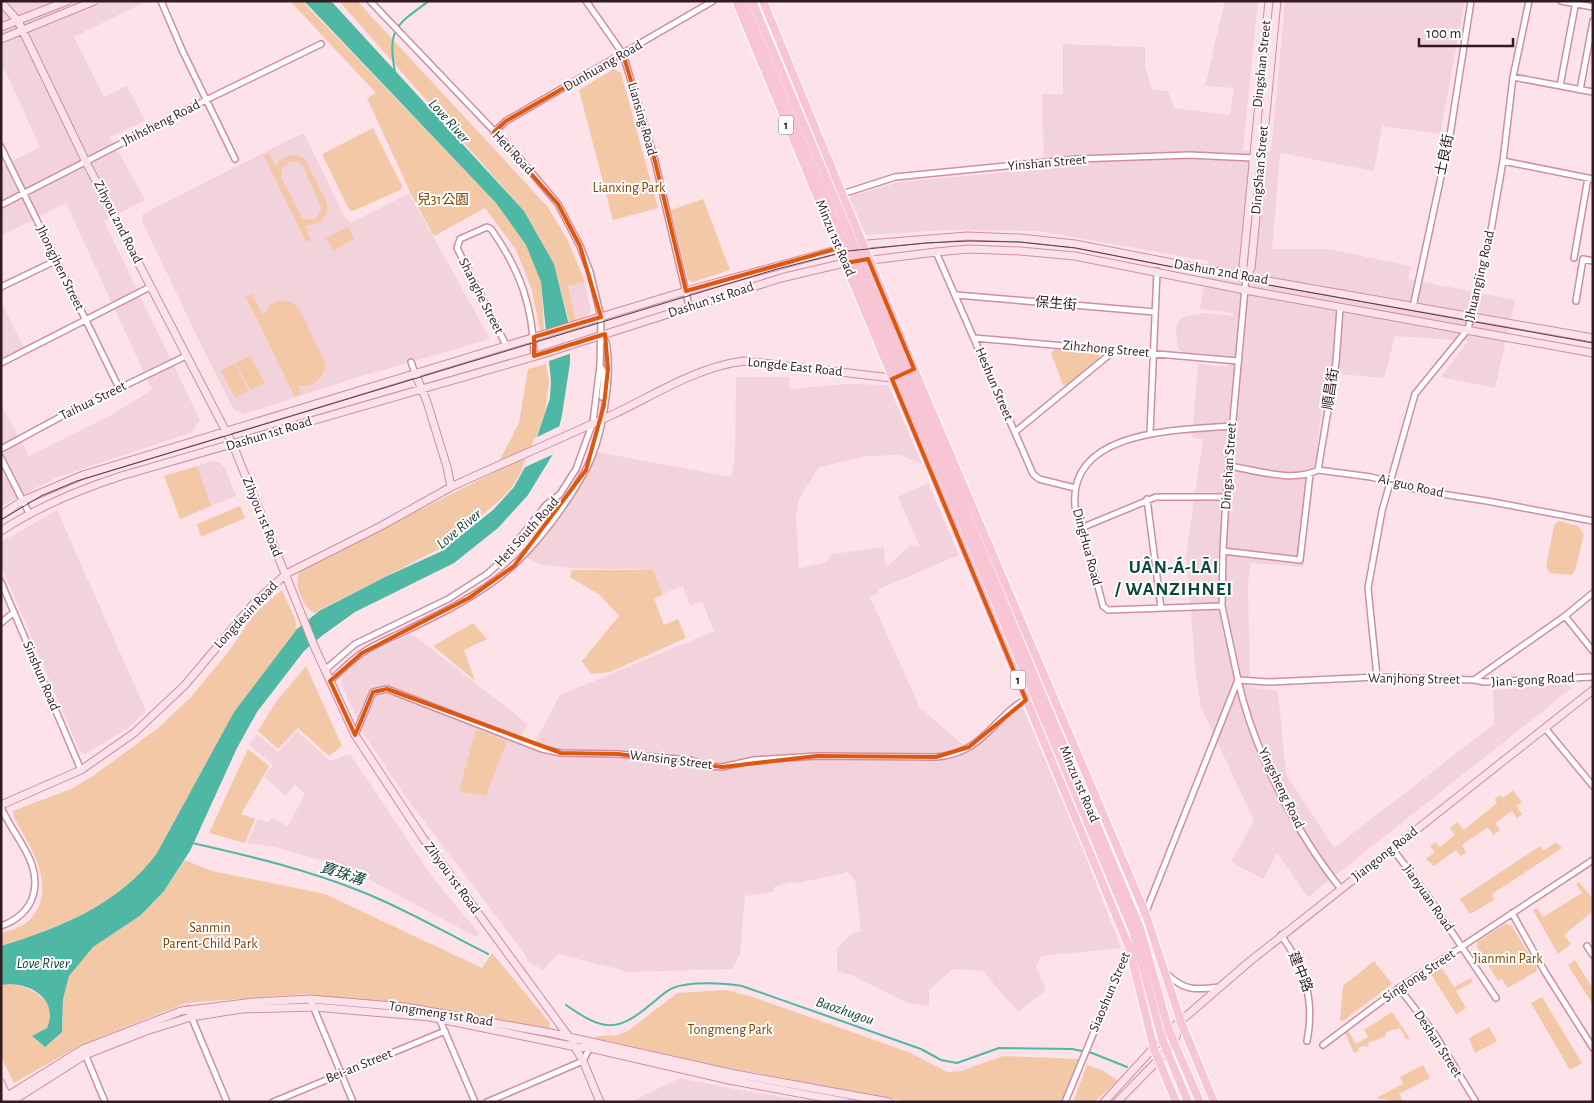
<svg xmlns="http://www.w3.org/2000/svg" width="1594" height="1103" viewBox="0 0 1594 1103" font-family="'Alegreya Sans','Noto Sans TC',sans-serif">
<rect width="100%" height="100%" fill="#fee2ea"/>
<path fill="#f2d2db" d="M1 1H147L74 37 104 97 127 86 145 121 110 137 145 200 104 221 200 420 192 432 58 477 1 506V404L29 456 113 414 152 390 66 203 1 236V167L40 147 5 70 1 71Z
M1225 1H1258L1243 150 1271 152 1285 1H1465L1440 134 1382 126 1374 171 1280 153 1272 249H1328L1411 266 1408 279 1515 300 1495 388 1441 377 1468 341 1395 336 1384 378 1326 373 1303 567 1251 563 1248 584 1250 687 1278 691 1286 774 1334 848 1494 724 1493 690 1566 684 1572 688 1308 897 1277 853 1263 879 1231 862 1254 821 1201 707 1196 676 1186 556 1203 439 1192 438 1198 364 1227 367 1229 356 1182 352 1178 349 1176 332 1178 322 1183 317 1202 313 1233 316V313L1200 309 1208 261 1039 231 948 230 866 235 849 197 899 182 1044 169 1042 94H1063V44L1145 47V66L1152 90 1168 91 1174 108 1230 115 1234 88 1205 86Z
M301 134 305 135 344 216 351 223 409 193 490 339 352 379 244 414 234 410 193 328 142 221 143 214Z
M585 282 591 311 586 318 576 323 568 286Z
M1 302 25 349 1 360Z
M736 377H789L790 389 846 384 888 385 922 464 900 455 866 456 819 467 799 499 796 514 799 569 826 562 832 554 884 547 885 564 888 566 910 545 920 547 898 497 928 483 959 555 879 589V593L870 597 920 708 967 748 1021 703 1082 847 1121 948 1041 956 1036 967 1046 990 1018 1012 983 971 953 969 929 990V1005L927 1006 908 1003 851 975 837 971V948L853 933 861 931 855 881 848 872 794 884 793 882 775 886 774 892 745 896 740 954 732 969 629 972 558 954 543 970 529 962 524 953 405 796 363 733 342 685V677L349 668 368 654 412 634 519 717 528 725 521 736 535 742 560 695 714 631 702 601 690 606 683 586 663 594 653 570 569 568 540 564 527 558 570 498 597 452 731 477 735 456Z
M213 461 220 463 225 468 236 496 211 506 197 466Z
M57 510 146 711 127 729 85 754 79 750 1 565V542Z
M297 731 330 761 350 754 433 878 479 933 476 937 370 880 331 863 276 847 247 843 258 819 269 822 271 818 288 826 305 794 295 784 285 796 264 776 273 765 249 745 257 734 278 752Z
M680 1078 728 1088 813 1102H630Z"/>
<path fill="#f3c8a7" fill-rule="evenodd" d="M290 1H302L496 203 526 245 541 282 544 329 540 331 532 290 516 250 485 208 434 236 412 196 367 98 376 93Z
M339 1H357L547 206 568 241 585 282 568 286 576 323 570 325 554 264 524 211Z
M614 69 621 73 658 208 613 220 579 90Z
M373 128 402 186 400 190 353 211 349 210 322 154Z
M269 153 276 166C283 155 293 152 305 159L327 203V212L321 222 305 226 311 239 306 242 264 156ZM290 162H298L303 166 321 207V211L316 218 309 220 302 218 281 177 282 168Z
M703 199 730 270 693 282 688 280 671 210Z
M348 227 354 239 333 251 326 238Z
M252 294 263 315 270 305 279 300 291 302 299 308 326 365C322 380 314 387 298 386L301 393 295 397 246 297Z
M1055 349 1098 353 1099 359 1068 385H1063L1051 353Z
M250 356 265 383 250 390 236 363Z
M235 363 249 391 235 398 221 371Z
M546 364 549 381 545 413 529 457 513 486 501 499 449 544 314 613C302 606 291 580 302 569L493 473 519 423 528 369Z
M197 466 211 506 180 519 164 476Z
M240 506 245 518 201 537 197 524Z
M1559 521 1578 526 1584 534 1575 571 1571 575 1550 573 1546 567 1554 525Z
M572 570H653L663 595 654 598 664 625 678 619 686 638 610 672 591 674 582 661 619 616 600 595 570 577Z
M282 590 295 619 297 629 234 712 157 853C120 904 60 928 1 946V934C9 930 20 928 26 923 61 893 32 848 14 818L13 811 71 789 93 776 157 729 191 697 229 651 255 613Z
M473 623 487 639 464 650 475 681 433 646Z
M306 666 342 746 329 756 298 728 278 749 258 731 276 702Z
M476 729 507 741 486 796 459 791Z
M248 749 269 766 241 814 255 819 245 843 209 833Z
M1513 790 1522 802 1516 806 1522 814 1517 818 1512 811 1495 823 1500 830 1493 835 1488 827 1462 845 1466 852 1461 856 1456 850 1434 866 1426 859 1435 852 1430 846 1435 842 1440 847 1455 835 1450 828 1457 822 1464 830 1497 803 1495 799 1500 795 1503 798Z
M1556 842 1562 848 1492 894 1494 900 1470 914 1460 899 1540 846 1544 851Z
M185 860 212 871 325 894 482 968 492 953 550 1023 549 1029 376 1002 305 994 186 1003 81 1045 14 1083 1 1057V985C30 979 75 1014 37 1035V1041L45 1047 63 1024V999L69 976 82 957 93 947 141 915 164 891Z
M1579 882 1593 899V911L1564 935 1571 944 1558 954 1533 910 1537 908 1543 917 1582 893 1576 884Z
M1505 924 1511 925 1537 967 1536 972 1507 988 1502 979 1498 981 1477 947V942Z
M1575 960 1593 989V1005L1568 965Z
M1374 961 1392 984 1343 1021 1340 1020 1343 986Z
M1441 967 1454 987 1471 978 1473 982 1456 991 1466 1008 1456 1014 1431 974Z
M725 990 753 997 908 1052 947 1072 961 1071 1003 1056 1080 1059 1063 1102H910L724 1067 595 1038 598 1036 618 1035 628 1031 677 993Z
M1542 997 1582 1063 1570 1070 1531 1003Z
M1392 1012 1410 1039H1406L1400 1028 1395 1030 1394 1029 1385 1033 1386 1036 1368 1043 1369 1046 1366 1047 1365 1045 1358 1048 1359 1051 1354 1053 1345 1033 1347 1029 1356 1044 1368 1037 1364 1030Z
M1489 1027 1497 1041 1475 1053 1469 1038Z
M1087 1065 1104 1071 1118 1081 1094 1102H1073Z
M1423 1065 1430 1078 1399 1094 1403 1102 1376 1098 1403 1084 1400 1077Z"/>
<path fill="#4eb8a4" d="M304 1H331L524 211 554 264 570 329V363L562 415 553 454 528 495 498 528 454 563 355 612 323 635 304 651 257 712 237 748 190 851 164 891 141 915 93 947 69 976 63 999 62 1032 45 1047 32 1036 47 1028C60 999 28 980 1 985V946C60 928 120 904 157 853L234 712 297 629 319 611 387 576 440 552 493 510 514 487 530 458 550 398 551 381 541 282 526 245 496 203Z"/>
<path fill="#fee2ea" d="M571 323 572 353 546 362 542 331Z
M562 425 556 453 521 469 535 438Z"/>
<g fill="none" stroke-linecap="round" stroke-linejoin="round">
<path stroke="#4eb8a4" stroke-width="2" d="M395 72C387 29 396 25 429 1
M192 843C250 856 309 870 365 893 407 910 448 934 488 954
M566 1005C602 1030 616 1034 651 1004 658 999 665 991 673 988 689 981 725 983 742 986L921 1049 941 1060 957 1063 999 1048 1072 1049 1092 1053 1127 1067"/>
<defs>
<path id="street" d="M161 1 183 52 235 159
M586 1 623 54 655 161 689 306
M1561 1 1593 7
M1513 77 1593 92
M1560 86 1576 1
M1580 90 1593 21
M494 132 506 121 713 1
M1 147 119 388
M1503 161 1593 179
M833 197 895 177 1077 159 1190 155 1252 158 1261 167
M1 205 206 100 321 44
M936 252 1033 474 1039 479 1075 488
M1574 258 1588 178
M1 287 57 260
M956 295 1155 312
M1576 301 1583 259 1593 261
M1413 307 1450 135 1471 1
M974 338 1238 361
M506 345 457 248 460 239 487 227 491 229C520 270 533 306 534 356
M411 362 415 373
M1 363 150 287
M600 366 604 373 602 397
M1015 432 1115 350
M1150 433 1157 271
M1 449 64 415 186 356
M1 458 29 513
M1229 466C1255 470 1293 483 1318 470L1371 477 1422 491 1487 501 1593 521
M1318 470 1336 362 1340 308
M1147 499 1161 608
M1081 528 1156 497H1226
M1223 551 1300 560 1310 474
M1 582 81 770
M1222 606 1108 610 1103 606C1097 581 1089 556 1083 532 1080 523 1076 515 1075 506 1068 429 1180 430 1232 426
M1565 616 1593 651
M1 623 14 612
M325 670 355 644 448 599 487 574 503 560 546 505 560 494 576 469 593 422 600 365 601 317 590 272 580 246 558 204 516 154 370 1
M1377 677 1368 588 1382 511 1415 394 1468 329 1489 242 1503 161 1513 77 1529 1
M1475 680 1484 682 1593 677
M330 681C340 672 350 661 362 653 375 644 391 638 405 631 436 616 467 601 494 581 528 557 565 508 585 471 602 441 613 375 606 342L600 336
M1545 728 1593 786
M355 735 373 692 387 689 542 749 561 753 618 754 690 760 707 766 722 767 754 760 817 756 936 757C985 753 992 717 1028 698
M1 807C13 837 45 864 32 899 26 913 15 921 1 926
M1392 848 1427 895 1496 998
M1341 889C1296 833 1253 749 1238 680L1268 682 1377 677 1474 680 1565 616 1593 593
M1512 913 1545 972 1593 1048
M1139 929 1238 680 1222 606 1223 551 1226 497 1246 277
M1281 935C1305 968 1315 1001 1307 1041
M1587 946 1593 955
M1167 974C1184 991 1196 990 1219 987
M1399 988 1434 1033 1476 1102
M310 999 353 1102
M188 1009 227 1102
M439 1018 475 1102
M1323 1045 1399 988 1593 860
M85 1054 105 1102
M273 1102 445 1031
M487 1102 583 1061 591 1045
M1065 1102 1129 947"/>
<path id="secondary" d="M1 2 18 21 86 162 233 445 315 648 355 735 423 838 569 1037 583 1061 600 1102
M1 27 67 1
M1 39 94 1
M1246 277 1251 268 1277 1
M1246 277 1243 266 1269 1
M451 487C505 462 560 439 614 414 656 394 697 367 744 361L892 378 897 376
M1 515 22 501 83 475 686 291 855 245 967 236 1020 238 1075 244 1229 274 1593 338
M1 531C39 506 78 490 121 476L543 354 781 278 840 264 936 252 969 249 1020 251 1075 256 1245 290 1593 353
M1 805 81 770 134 733 185 685 254 603 286 574 381 526 451 487 447 467 427 402 415 373
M1 1083 8 1099
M1 1100 83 1049 181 1011 254 1002 310 999 405 1007 551 1033 730 1073 889 1102
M11 1102 85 1055 146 1031 191 1017 242 1009 314 1007 430 1017 576 1047 590 1048 729 1080 846 1102
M1104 1102 1169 1031 1249 962 1593 690
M1117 1102 1167 1051 1174 1042 1181 1023"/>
<path id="primary" d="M736 1 1129 947 1154 1049 1176 1102
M743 1 1133 931 1162 1039 1188 1102
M752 1 1140 928 1169 1031 1200 1102
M763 1 922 388 1146 915 1181 1022 1214 1102"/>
</defs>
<use href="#street" stroke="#cf8ea2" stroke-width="8"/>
<use href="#secondary" stroke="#cf8ea2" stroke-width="9"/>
<use href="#primary" stroke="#fff" stroke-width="10"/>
<use href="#street" stroke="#fff" stroke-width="5"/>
<use href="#secondary" stroke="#fbe2ea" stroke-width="7"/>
<use href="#primary" stroke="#f7c5d4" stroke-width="8"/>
<path stroke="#553c44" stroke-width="1" d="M1 520 41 496 77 481 777 269 848 251 925 243 969 241 1020 242 1076 248 1224 277 1593 343"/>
</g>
<path fill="none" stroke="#df560d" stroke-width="4" stroke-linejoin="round" d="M623 54 655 161 686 291 839 248 846 263 868 259 914 369 892 379 1026 700 969 747 936 757 817 756 722 767 618 754 561 753 387 689 373 692 355 735 330 681 362 653 469 598 514 566 586 470 604 405 608 369 605 334 534 356V337L601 317 580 246 558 204 494 132 506 121Z"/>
<g text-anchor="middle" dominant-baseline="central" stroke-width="4" stroke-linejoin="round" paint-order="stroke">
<g fill="#fff" stroke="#705f64" stroke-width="1">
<rect x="778.5" y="115.5" width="15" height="19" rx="4"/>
<rect x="1010.5" y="670.5" width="15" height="19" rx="4"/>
</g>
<g font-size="12" font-weight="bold" fill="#321a22">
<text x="786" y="125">1</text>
<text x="1018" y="680">1</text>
</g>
<g font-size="14" fill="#321a22" stroke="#fff">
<text transform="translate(1262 64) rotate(-84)">Dingshan Street</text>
<text transform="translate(603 66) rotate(-30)">Dunhuang Road</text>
<text transform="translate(642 119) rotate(74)">Liansing Road</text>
<text transform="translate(161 123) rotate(-27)">Jhihsheng Road</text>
<text transform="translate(513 153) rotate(47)">Heti Road</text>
<text transform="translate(1445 155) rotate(-78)">士良街</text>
<text transform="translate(1047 163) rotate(-5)">Yinshan Street</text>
<text transform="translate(1260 170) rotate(-85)">DingShan Street</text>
<text transform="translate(118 222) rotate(63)">Zihyou 2nd Road</text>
<text transform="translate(835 238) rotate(67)">Minzu 1st Road</text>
<text transform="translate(60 268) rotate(64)">Jhongjhen Street</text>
<text transform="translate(1221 272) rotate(10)">Dashun 2nd Road</text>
<text transform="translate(1480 275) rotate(-77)">Jhuangjing Road</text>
<text transform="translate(481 296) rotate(63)">Shanghe Street</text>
<text transform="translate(711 300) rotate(-18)">Dashun 1st Road</text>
<text transform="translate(1056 304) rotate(5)">保生街</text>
<text transform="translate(1106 349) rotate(5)">Zihzhong Street</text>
<text transform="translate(795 367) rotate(6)">Longde East Road</text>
<text transform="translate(994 384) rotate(67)">Heshun Street</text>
<text transform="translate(1331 389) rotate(-81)">順昌街</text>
<text transform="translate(93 401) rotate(-26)">Taihua Street</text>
<text transform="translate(269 434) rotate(-17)">Dashun 1st Road</text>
<text transform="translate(1229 466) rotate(-86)">Dingshan Street</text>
<text transform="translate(1411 486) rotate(13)">Ai-guo Road</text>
<text transform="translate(262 517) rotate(68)">Zihyou 1st Road</text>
<text transform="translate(527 532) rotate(-48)">Heti South Road</text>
<text transform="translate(1087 547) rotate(75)">DingHua Road</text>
<text transform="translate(246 615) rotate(-47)">Longdesin Road</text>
<text transform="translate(41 676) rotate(67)">Sinshun Road</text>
<text transform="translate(1414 679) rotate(1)">Wanjhong Street</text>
<text transform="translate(1533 680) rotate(-3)">Jian-gong Road</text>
<text transform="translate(671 760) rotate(7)">Wansing Street</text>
<text transform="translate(1079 784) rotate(67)">Minzu 1st Road</text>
<text transform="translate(1281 788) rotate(64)">Yingsheng Road</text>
<text transform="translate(1385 854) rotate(-38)">Jiangong Road</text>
<text transform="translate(452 878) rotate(54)">Zihyou 1st Road</text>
<text transform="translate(1428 898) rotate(55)">Jianyuan Road</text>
<text transform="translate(1300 972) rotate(68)">建中路</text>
<text transform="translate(1419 976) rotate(-34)">Singlong Street</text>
<text transform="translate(1110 992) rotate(-67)">Siaoshun Street</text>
<text transform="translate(441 1014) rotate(9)">Tongmeng 1st Road</text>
<text transform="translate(1438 1044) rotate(57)">Deshan Street</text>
<text transform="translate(359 1066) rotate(-22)">Bei-an Street</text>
</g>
<g font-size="14" fill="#7d4300" stroke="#fff">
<text x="629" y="188">Lianxing Park</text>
<text x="443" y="200">兒31公園</text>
<text x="210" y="928">Sanmin<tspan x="210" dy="16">Parent-Child Park</tspan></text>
<text x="1508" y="959">Jianmin Park</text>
<text x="730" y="1030">Tongmeng Park</text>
</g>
<g font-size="15" font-style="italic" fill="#0f3f37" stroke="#fff">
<text transform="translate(449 121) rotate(48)">Love River</text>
<text transform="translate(459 529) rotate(-40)">Love River</text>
<text transform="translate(342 874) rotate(18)">寶珠溝</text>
<text x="43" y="963">Love River</text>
<text transform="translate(845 1011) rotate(19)">Baozhugou</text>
</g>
<g font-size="19" font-weight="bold" letter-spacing="1" fill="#0c473e" stroke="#fff">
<text x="1174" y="567">UÂN-Á-LĀI<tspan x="1174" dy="22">/ WANZIHNEI</tspan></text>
</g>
</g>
<rect width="1594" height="1103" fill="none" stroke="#321a22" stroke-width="5"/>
<path d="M1419 38v8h94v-8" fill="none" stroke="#321a22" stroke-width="2.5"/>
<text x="1426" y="38" font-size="15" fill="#321a22" stroke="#ffffff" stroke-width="4" paint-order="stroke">100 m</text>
</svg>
